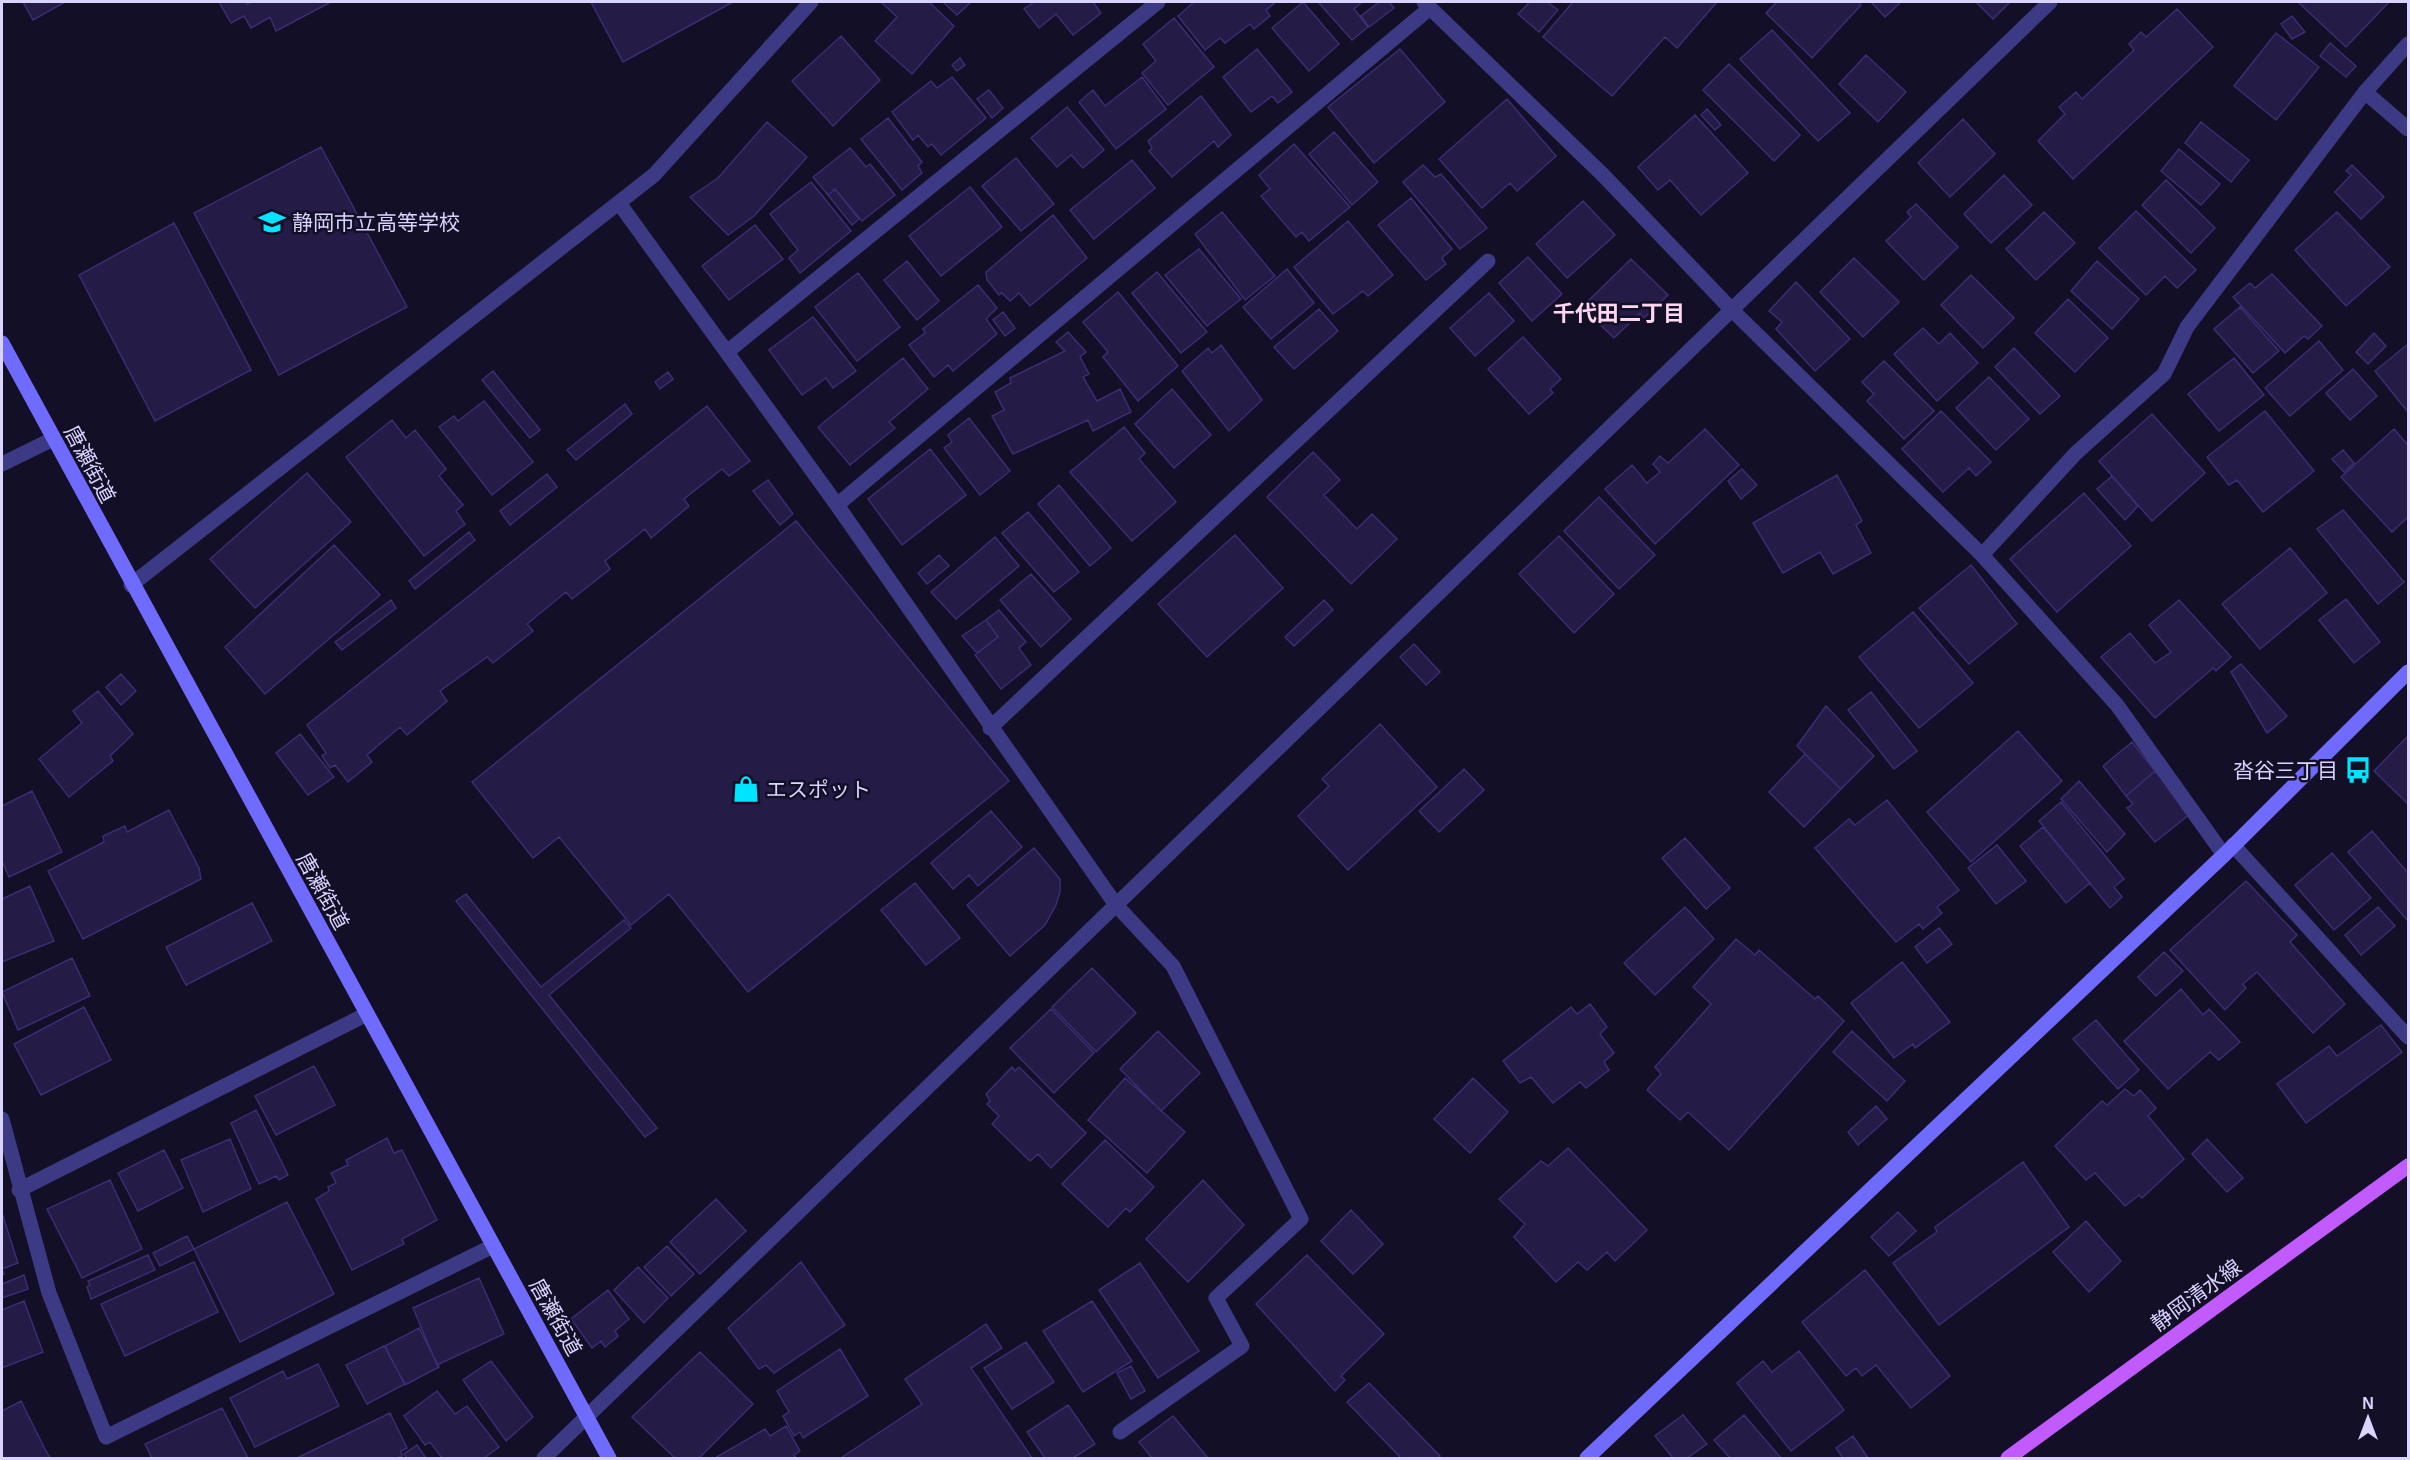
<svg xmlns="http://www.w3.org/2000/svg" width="2410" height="1460" viewBox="0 0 2410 1460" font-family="Arial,'Noto Sans JP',sans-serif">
<rect width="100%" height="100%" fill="#130f26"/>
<path fill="#241b47" stroke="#3b2d73" stroke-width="1.5" d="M23 2H65L33 20Z
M219 2H246L247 4 252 2H331L276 31 270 17 251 28 244 16 231 23Z
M591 2H733L623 62Z
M881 2H929L954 26 912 74 875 41 897 17Z
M943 2H971L957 15Z
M1034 2H1093L1101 13 1073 35 1056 14 1039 28 1024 9Z
M1194 2H1276L1266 10 1270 16 1254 29 1250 24 1225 43 1220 38 1205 50 1178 16Z
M1303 2 1339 44 1309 71 1272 28Z
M1318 2H1362L1354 9 1368 27 1352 40Z
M1379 2H1389L1394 8 1369 27 1361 16Z
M1530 2H1547L1558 10 1539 32 1518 14Z
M1573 2H1717L1677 48 1665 37 1612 96 1543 37Z
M1777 2H1857L1861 5 1812 58 1766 13Z
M1871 2H1901L1885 17Z
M1976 2H2010L1993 19Z
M2298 2H2389L2346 47Z
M2177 9 2213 47 2073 179 2038 141 2065 114 2059 107 2076 92 2082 99 2134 50 2129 44 2141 32 2146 37Z
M2292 16 2305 32 2292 39 2281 24Z
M1174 18 1214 67 1168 105 1142 73 1156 61 1143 44Z
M1772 30 1850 113 1818 141 1740 59Z
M2276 33 2319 67 2276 120 2234 86Z
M841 36 880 80 833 126 792 81Z
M2330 43 2356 66 2346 77 2320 56Z
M1257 49 1292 92 1278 103 1272 96 1251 112 1223 77Z
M1400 49 1445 102 1374 163 1328 107Z
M1866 55 1906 92 1878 122 1839 84Z
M960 58 965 65 957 71 952 65Z
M1729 64 1800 135 1774 161 1703 90Z
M952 77 986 118 941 155 932 144 928 147 918 135 913 140 892 112 931 81 937 88Z
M1142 77 1166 109 1116 149 1079 102 1093 90 1105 106Z
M989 90 1003 108 992 118 977 99Z
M1201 96 1231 135 1218 147 1214 141 1172 177 1149 151 1152 148 1148 141Z
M1507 99 1556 156 1517 191 1510 183 1482 208 1439 159Z
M1067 107 1104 150 1083 168 1071 155 1057 167 1031 138Z
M1707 109 1721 125 1715 130 1701 115Z
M1695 115 1748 173 1701 215 1670 180 1658 190 1638 167Z
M888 118 922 162 918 166 922 173 902 190 861 139Z
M1963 119 1995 154 1950 197 1918 163Z
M767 122 807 157 754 216 728 235 690 197 718 178Z
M2201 122 2249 160 2231 182 2185 143Z
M1334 132 1378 182 1352 205 1309 154Z
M1294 144 1350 207 1309 241 1302 232 1296 237 1261 196 1270 189 1259 175Z
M321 147 407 307 279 375 194 213Z
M850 148 866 167 870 164 895 195 862 221 835 189 828 195 813 177Z
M2179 149 2220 184 2201 205 2161 171Z
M1016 158 1054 204 1021 231 982 186Z
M1132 160 1155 188 1094 239 1070 210Z
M1423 165 1435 177 1441 174 1487 228 1460 249 1403 182Z
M2352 165 2384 197 2361 219 2335 192 2351 175 2346 171Z
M2004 175 2032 205 1991 243 1964 214Z
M2166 180 2215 228 2191 253 2142 205Z
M811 182 851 231 800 273 789 258 798 250 770 214Z
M970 187 1002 227 941 276 909 236Z
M835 189 859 219 852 225 828 195Z
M1411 198 1452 249 1442 258 1446 264 1426 280 1378 225Z
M1583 201 1615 235 1567 278 1536 244Z
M1916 204 1958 247 1924 280 1886 241 1911 217 1907 212Z
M2136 211 2196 270 2177 288 2165 276 2146 295 2099 248Z
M1222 212 1275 276 1245 300 1195 234Z
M2044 212 2075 243 2036 280 2006 249Z
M2337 212 2390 267 2346 306 2295 250Z
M1053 215 1087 258 1030 306 1019 293 1010 301 1002 293 999 295 987 280 986 272Z
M1348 221 1393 275 1368 296 1363 291 1333 314 1294 267Z
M174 223 251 370 155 421 79 275Z
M755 225 783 259 729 300 702 266Z
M1199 249 1241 299 1207 326 1165 275Z
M1528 257 1562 294 1532 321 1499 283Z
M1854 258 1899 302 1863 337 1820 292Z
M1631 259 1668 295 1644 318 1640 313 1614 338 1582 307Z
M907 261 939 301 917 320 884 280Z
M2097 261 2139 299 2112 329 2071 291Z
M1287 269 1314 303 1271 339 1243 307Z
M1157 272 1207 332 1181 353 1132 293Z
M858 273 900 327 857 361 815 307Z
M2272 274 2322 326 2308 339 2304 336 2285 353 2233 297 2250 283 2255 288Z
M1971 275 2014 318 1983 348 1941 305Z
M1796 282 1850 339 1815 371 1776 329 1782 322 1769 311Z
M978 285 997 308 986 319 997 334 953 371 948 365 934 377 909 345 925 333 923 329Z
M1118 292 1178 366 1138 401 1103 357 1108 352 1083 322Z
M1489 293 1514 321 1475 356 1450 328Z
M2068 299 2108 338 2075 372 2035 333Z
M2240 307 2279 351 2253 373 2214 329Z
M1319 309 1338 331 1294 369 1274 347Z
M1003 312 1015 328 1005 336 993 320Z
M813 317 856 371 833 388 826 378 802 395 769 350Z
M1923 328 1939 344 1950 333 1978 363 1937 401 1894 354Z
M1068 332 1086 352 1080 357 1089 374 1083 377 1097 401 1120 389 1131 412 1093 431 1088 420 1013 454 992 416 1004 410 995 392 1011 383 1010 378 1065 351 1056 342Z
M2374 333 2386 346 2368 364 2356 352Z
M1523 337 1561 379 1550 389 1553 393 1529 414 1488 369Z
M2319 341 2343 370 2290 416 2265 388Z
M2408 344V412L2375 371Z
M1221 345 1262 400 1229 431 1182 371 1208 348 1212 353Z
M2014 348 2060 396 2040 414 1995 367Z
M903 358 928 389 889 422 895 428 850 465 818 427Z
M2234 358 2264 395 2219 431 2188 394Z
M1884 361 1934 411 1904 439 1867 401 1874 394 1862 382Z
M2353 369 2377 396 2350 420 2326 393Z
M493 371 540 430 530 438 482 380Z
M668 372 673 379 660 389 655 382Z
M1989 377 2029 419 1996 450 1956 408Z
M1172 389 1211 435 1174 468 1135 424Z
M484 401 533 462 492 495 439 427 454 416 458 421Z
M625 404 632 414 576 460 567 450Z
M707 406 750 461 729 476 722 469 684 499 689 506 651 538 645 529 605 561 610 569 572 599 566 592 527 624 533 631 493 663 487 657 440 691 447 701 407 735 400 727 367 755 372 762 348 782 335 765 330 768 322 756 326 753 307 725Z
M1941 411 1991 462 1976 476 1969 468 1943 492 1902 449Z
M2265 411 2314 471 2263 512 2237 480 2229 485 2207 457Z
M2152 414 2205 473 2152 521 2099 461Z
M969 418 1010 471 980 495 944 448 952 442 948 435Z
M392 420 406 438 415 430 446 469 439 476 463 505 456 511 465 524 424 556 346 457Z
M1124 427 1145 453 1139 459 1176 502 1132 541 1070 472Z
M1705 429 1739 465 1655 544 1605 489 1632 465 1647 483 1660 472 1653 464 1660 456 1668 463Z
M2394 429 2408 445V517L2392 532 2341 477Z
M930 449 966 495 902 545 868 499Z
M2343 450 2354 463 2344 472 2332 459Z
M1313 452 1340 480 1324 495 1357 529 1372 514 1397 539 1351 584 1267 497Z
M1742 469 1757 485 1741 499 1728 481Z
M307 473 351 522 255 608 210 559Z
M547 474 557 487 510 525 500 511Z
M1837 475 1862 521 1856 525 1871 553 1833 574 1820 552 1783 573 1753 523Z
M2112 476 2138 506 2125 520 2097 489Z
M768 480 793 514 780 525 753 491Z
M1059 485 1111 548 1090 566 1038 504Z
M2084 493 2131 546 2057 612 2010 559Z
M1599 497 1655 555 1619 589 1564 531Z
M2343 510 2404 582 2378 604 2317 529Z
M1028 512 1079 572 1054 592 1002 533Z
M796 521 1009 781 748 992 669 894 631 925 559 837 533 858 472 782Z
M469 532 475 540 415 589 409 581Z
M1235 535 1283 588 1207 657 1158 604Z
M1559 536 1614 594 1574 633 1519 574Z
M995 537 1019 566 956 619 931 592Z
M334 545 380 595 265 694 225 647Z
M2290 548 2327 593 2260 649 2222 604Z
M939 555 949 566 927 584 918 573Z
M1971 565 2017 624 1969 664 1919 608Z
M1031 574 1071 619 1041 647 1000 600Z
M2346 599 2380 642 2354 663 2319 620Z
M391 600 396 608 342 650 335 642Z
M1324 600 1333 610 1294 646 1285 637Z
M2179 600 2231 657 2216 671 2213 668 2155 718 2101 657 2130 633 2155 663 2171 652 2149 625Z
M999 610 1026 642 1019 648 1031 665 1001 689 975 655 998 637 986 620Z
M1913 612 1973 683 1919 728 1859 657Z
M986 620 998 637 977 653 962 636Z
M1414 644 1440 672 1426 685 1400 657Z
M2241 664 2287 716 2267 733 2231 672Z
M121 674 136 691 121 705 106 687Z
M98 691 133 734 110 756 113 761 69 797 39 759 82 723 73 711Z
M1871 692 1917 751 1894 769 1848 710Z
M1826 706 1874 756 1841 789 1797 746Z
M1380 724 1437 787 1348 870 1298 816 1329 786 1322 779Z
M2018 731 2062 781 1971 862 1927 812Z
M300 734 334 777 308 795 276 753Z
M2408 736V804L2374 771Z
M2132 742 2155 771 2126 796 2103 766Z
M1805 754 1841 789 1804 827 1769 792Z
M1464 769 1484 790 1439 832 1419 811Z
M2155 771 2190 814 2155 842 2127 808 2133 804 2126 796Z
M2079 781 2125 834 2107 852 2061 799Z
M32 791 62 852 9 877 2 861V806Z
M1887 800 1959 890 1937 907 1942 913 1923 929 1919 924 1896 942 1815 848 1849 819 1855 825Z
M2061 802 2124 879 2114 887 2122 897 2110 908 2039 821Z
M169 810 199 868 201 879 83 939 48 871 104 842 103 836 125 826 127 832Z
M991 811 1022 847 978 886 969 875 953 889 931 863Z
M2043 827 2090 883 2066 903 2020 846Z
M2372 831 2408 873V921L2348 852Z
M1685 838 1730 888 1706 909 1662 858Z
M1997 845 2026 881 1996 904 1968 868Z
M1034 848 1060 879V892L1056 905 1045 925 1010 956 967 905Z
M2332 853 2371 898 2334 930 2295 885Z
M2246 881 2297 935 2290 942 2345 1004 2313 1033 2257 972 2243 984 2246 988 2225 1010 2170 950Z
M915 883 960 938 926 965 881 910Z
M30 886 54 941 2 962V899Z
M466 894 541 987 624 920 631 928 549 995 657 1128 645 1137 456 901Z
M252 903 272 941 186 985 166 947Z
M1685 907 1714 939 1655 995 1624 963Z
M2378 907 2395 926 2361 955 2345 935Z
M1939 928 1952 944 1927 963 1915 947Z
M1736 939 1755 955 1759 950 1815 999 1818 996 1844 1021 1729 1150 1688 1112 1680 1120 1647 1090 1661 1074 1655 1067 1711 1004 1693 987Z
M2164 952 2183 971 2156 996 2138 977Z
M72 958 90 996 18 1030 2 992Z
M1902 962 1950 1022 1915 1048 1913 1044 1894 1058 1851 1003Z
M1092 968 1136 1013 1096 1052 1052 1007Z
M2181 989 2203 1015 2209 1009 2240 1042 2219 1060 2210 1052 2168 1089 2124 1041Z
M1590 1004 1607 1027 1600 1034 1614 1053 1604 1062 1609 1070 1586 1088 1580 1082 1553 1103 1531 1077 1520 1083 1503 1061 1571 1007 1577 1014Z
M84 1007 111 1060 41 1095 14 1044Z
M1051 1009 1094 1053 1054 1093 1010 1048Z
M2096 1020 2139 1070 2118 1089 2073 1039Z
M2381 1025 2402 1052 2306 1123 2277 1084 2329 1046 2337 1056Z
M1158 1031 1200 1073 1161 1111 1120 1069Z
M1852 1031 1905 1081 1887 1101 1833 1052Z
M314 1066 335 1105 276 1135 255 1096Z
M1012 1067 1015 1071 1019 1067 1086 1133 1051 1168 1038 1154 1030 1161 992 1124 999 1116 987 1104 990 1101 986 1094Z
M1125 1078 1185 1132 1147 1173 1088 1120Z
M1473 1078 1508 1112 1470 1153 1434 1119Z
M2125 1089 2134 1096 2140 1090 2156 1108 2148 1116 2184 1159 2142 1198 2139 1195 2125 1206 2095 1173 2086 1180 2055 1146 2102 1101 2107 1105Z
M1876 1106 1887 1119 1858 1145 1848 1132Z
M256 1110 288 1175 279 1180 276 1176 259 1184 231 1123Z
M387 1138 394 1153 402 1150 437 1220 402 1239 404 1244 352 1270 316 1199 329 1191 328 1187 336 1183 331 1173 348 1165 346 1160Z
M230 1139 251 1189 203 1212 181 1160Z
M2207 1139 2243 1178 2227 1192 2192 1154Z
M1105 1140 1154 1187 1130 1212 1126 1208 1108 1227 1062 1184Z
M1568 1148 1647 1230 1615 1261 1607 1252 1587 1270 1578 1262 1556 1282 1514 1237 1525 1224 1499 1199 1541 1161 1548 1166Z
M164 1150 183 1188 138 1211 118 1173Z
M2023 1162 2069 1227 1939 1325 1893 1263 1937 1232 1935 1227Z
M110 1180 142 1249 82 1278 47 1209Z
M1203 1180 1244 1225 1188 1282 1146 1239Z
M716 1199 746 1231 700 1274 670 1242Z
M287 1202 334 1294 240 1342 194 1249Z
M1351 1210 1383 1244 1353 1274 1321 1241Z
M1898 1212 1916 1231 1889 1256 1871 1237Z
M2 1213 18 1263 2 1269 4 1274 2 1275Z
M2086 1221 2121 1261 2089 1292 2053 1252Z
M187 1236 194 1249 160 1266 153 1253Z
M667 1246 694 1274 671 1296 644 1267Z
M148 1255 155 1270 91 1299 87 1287 90 1285 88 1281Z
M1307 1255 1384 1334 1341 1376 1345 1380 1335 1391 1256 1304Z
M194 1262 218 1312 125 1356 101 1304Z
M801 1262 845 1325 774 1373 766 1365 759 1369 728 1328Z
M1140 1263 1199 1351 1158 1378 1099 1290Z
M638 1267 668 1298 644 1323 614 1290Z
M1865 1270 1950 1376 1911 1408 1876 1365 1862 1376 1856 1368 1846 1376 1802 1322Z
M24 1275 28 1289 2 1298V1284Z
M479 1278 504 1334 437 1365 413 1308Z
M608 1290 629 1319 615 1331 618 1336 605 1347 601 1341 592 1348 571 1319Z
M24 1301 43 1352 2 1368V1310Z
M1092 1301 1132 1361 1083 1392 1043 1331Z
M986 1324 1002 1348 971 1368 1032 1458H841L922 1404 905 1379Z
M419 1328 439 1367 405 1385 385 1346Z
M1026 1342 1054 1382 1012 1409 984 1368Z
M384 1346 405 1384 367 1404 346 1365Z
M840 1349 868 1396 803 1438 800 1432 794 1436 783 1416 789 1412 777 1391Z
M1799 1351 1844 1410 1791 1451 1737 1383 1763 1361 1772 1372Z
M700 1352 753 1404 699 1458H675L632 1417Z
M491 1361 533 1417 506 1441 463 1380Z
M318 1364 339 1406 255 1447 230 1398 283 1371 287 1379Z
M1131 1366 1145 1391 1131 1399 1117 1373Z
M1369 1383 1440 1456 1438 1458H1401L1347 1402Z
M437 1391 455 1414 467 1406 499 1447 484 1458H442L430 1442 425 1445 404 1416Z
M21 1401 45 1449 50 1458H2V1411Z
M1068 1405 1095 1444 1073 1458H1045L1027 1432Z
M222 1408 248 1458H152L145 1444Z
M390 1413 407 1448 401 1451 402 1456 397 1458H297Z
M1683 1415 1707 1444 1687 1458H1673L1655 1436Z
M1744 1415 1781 1458H1730L1714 1440Z
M1173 1416 1208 1458H1152L1139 1442Z
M786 1426 800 1451 794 1455 796 1458H715L765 1429 770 1436Z
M1853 1436 1868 1458H1843L1836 1448Z
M417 1445 426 1458H407L404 1454Z"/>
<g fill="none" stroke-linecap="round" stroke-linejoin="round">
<path stroke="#3d3a85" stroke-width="15" d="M1424 2 1604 176 1731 309 1982 555 2117 705 2224 855
M2365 92 2408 129
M619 203 837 505 1116 905 1173 966 1301 1219 1216 1298 1242 1346 1120 1432
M727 352 1158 2
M2 464 53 439
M837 505 1430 8
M1982 555 2076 453 2164 374 2187 327 2365 92 2408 44
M131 585 654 175 811 2
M990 728 1488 261
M2233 845 2408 1037
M2 1119 49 1293 106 1437 493 1246
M19 1190 367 1014
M544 1458 2050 2"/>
<path stroke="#6f6bff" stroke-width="15" d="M2 343 609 1458
M1587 1458 2224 855 2408 672"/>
<path stroke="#c25bff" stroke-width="15" d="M2008 1458 2408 1166"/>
</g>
<defs>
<symbol id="school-bare" viewBox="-9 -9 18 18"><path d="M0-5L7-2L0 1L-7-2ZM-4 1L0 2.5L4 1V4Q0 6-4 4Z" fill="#00e5ff" stroke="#130f26" stroke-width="2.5" paint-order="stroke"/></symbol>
<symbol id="bus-bare" viewBox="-9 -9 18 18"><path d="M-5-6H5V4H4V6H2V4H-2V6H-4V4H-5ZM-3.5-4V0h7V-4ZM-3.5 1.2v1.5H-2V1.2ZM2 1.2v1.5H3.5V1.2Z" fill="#00e5ff" stroke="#130f26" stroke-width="2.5" paint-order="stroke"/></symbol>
<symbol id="shop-bare" viewBox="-9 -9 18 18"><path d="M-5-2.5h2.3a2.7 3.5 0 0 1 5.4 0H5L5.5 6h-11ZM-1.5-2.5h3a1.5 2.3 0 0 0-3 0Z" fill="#00e5ff" stroke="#130f26" stroke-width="2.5" paint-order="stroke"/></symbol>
</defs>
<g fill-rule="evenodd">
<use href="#school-bare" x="253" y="203" width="38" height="38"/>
<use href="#bus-bare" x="2339" y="751" width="38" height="38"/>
<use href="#shop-bare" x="727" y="770" width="38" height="38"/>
</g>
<g text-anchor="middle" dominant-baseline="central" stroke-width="5" stroke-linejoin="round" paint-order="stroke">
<g font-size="21" fill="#d9d4ff" stroke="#130f26" text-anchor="start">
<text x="292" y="222">静岡市立高等学校</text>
<text x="2338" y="770" text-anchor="end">沓谷三丁目</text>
<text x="766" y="789">エスポット</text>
</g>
<g font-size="21" fill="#d9d4ff" stroke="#130f26">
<text transform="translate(90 464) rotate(62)">唐瀬街道</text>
<text transform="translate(323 891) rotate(61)">唐瀬街道</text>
<text transform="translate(2196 1295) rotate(-36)">静岡清水線</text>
<text transform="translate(556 1317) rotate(61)">唐瀬街道</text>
</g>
<g font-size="22" font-weight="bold" fill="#ffd6f0" stroke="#130f26">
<text x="1619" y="313">千代田二丁目</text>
</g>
</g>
<rect width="2410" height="1460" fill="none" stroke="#d9d4ff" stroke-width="6"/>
<g transform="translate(2368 1418)" stroke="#130f26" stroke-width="4.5" paint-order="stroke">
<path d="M0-4.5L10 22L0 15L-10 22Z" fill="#d9d4ff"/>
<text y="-9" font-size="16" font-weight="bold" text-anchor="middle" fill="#d9d4ff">N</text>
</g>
</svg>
